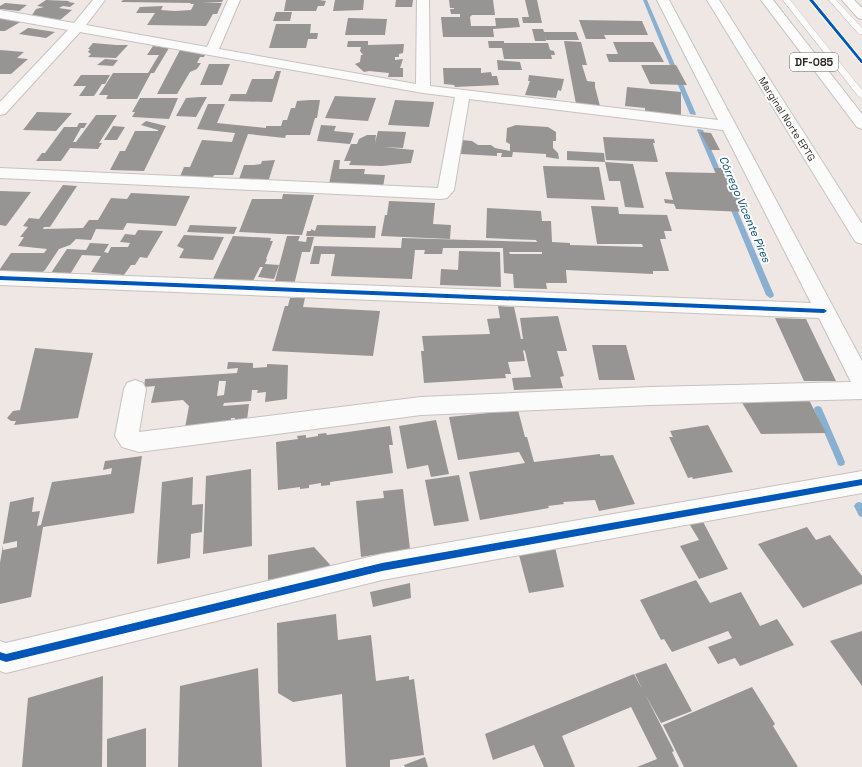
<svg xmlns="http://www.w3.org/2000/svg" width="862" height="767" viewBox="0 0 862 767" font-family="'Space Grotesk',sans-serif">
<rect width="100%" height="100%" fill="#eee7e4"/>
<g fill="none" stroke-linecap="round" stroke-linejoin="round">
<path fill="#89b0d0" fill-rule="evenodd" d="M643 0H647L696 114 695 115 690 114Z
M698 129 703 130 723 177 722 178 720 179 717 177 697 130Z
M731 201 734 203 774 295 773 297 770 298 766 295 728 203Z
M818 406 821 407 822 409 845 462 844 465 841 466 838 465 837 462 814 409 815 407Z
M859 502 862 503V517L859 516 854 506 856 503Z"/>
</g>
<path fill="#979494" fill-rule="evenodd" d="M46 0 70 1 68 2 75 3 70 7 63 6 59 8 72 10 60 20 32 15 36 9 44 7 37 6Z
M123 0H223L222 2 202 3H222L217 14H172H213L206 26 147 25 155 13H136L140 7 163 6 161 10 175 11 191 10 194 4H190L191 3 121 2Z
M286 0H319L326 1 324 6H318L316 11H284Z
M335 0H364L363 10 333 11Z
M396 0H413L412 7H395Z
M449 0H493L495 15H472L470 17 471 26H496L495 18H518L520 27 493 29 494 37H443L441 17H460V14H451L450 9H454V8H450Z
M525 0H537L542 23H523L522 17H529Z
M5 3 27 5 19 11 0 9V6Z
M276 12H292L290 21H273Z
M0 17 22 21 5 31H0Z
M348 18 387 19 385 35H345Z
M579 20 642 21 648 35H604L606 39H586Z
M276 24H311L310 33H318L317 39H308L306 48H269Z
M28 28H29L55 32 46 38 19 34Z
M532 29H543L544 32H576L579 40H546L545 35 546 41H535Z
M348 41H368V45L404 44 403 53 399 54V57H395V60L403 59 400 68H403V77H388L389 73 369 71 364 72 355 64 360 62 361 55H363L360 51 361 47H347Z
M488 41H504V43H548L550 50 554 51 555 55H551L552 59H504L502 48H489Z
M564 41 581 42 587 65H582L587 81 595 82V87L600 106 576 104Z
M613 42H653L664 62H609L606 54H618Z
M93 43 116 45H128L116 58 88 57 91 54 88 52 90 49H88Z
M153 46 169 48 154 73H151L137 99H106L108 95H99L113 73H148L159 55H147Z
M0 50 24 52 17 58 28 59 11 74H0Z
M180 50 205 55 204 57H200L197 63H201L197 69 190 72 177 94H157Z
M105 59 118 60 113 66 97 65Z
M497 60 520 62 522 70H498Z
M209 64H230L222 85H200Z
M641 65H676L687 85 650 84Z
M443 68H481V73L491 72 492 76H497L499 85 455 87 454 85 444 84Z
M276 71H281L272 102 228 101 231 94H246L252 79H273Z
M81 75H110L105 84H102L94 96H79L86 86H73Z
M529 75 564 79 561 91 558 90 556 98 525 95 530 81H528Z
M627 87 681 92V116L645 112V108L625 106Z
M335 96 376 98 368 121 325 118Z
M200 97H207L196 117 176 116 186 98Z
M140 98H178L169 119 132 117 135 112H132Z
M310 100H320L317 118H315L310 135H286L285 138 248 134 233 175H214L212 179 178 181 184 167H190L202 140 232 142 235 133 197 129 208 104H225L217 123 266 128V126H281L283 120H287L291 108H295L297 101Z
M395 100 434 102 429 127 388 125Z
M37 112 72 113 56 131 23 130Z
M96 115H117L99 143H102L98 149 70 148 61 161H36L42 153H45L64 127H77L79 123H87L84 128H81L73 142H76Z
M146 121 166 126 144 171 110 170 120 151H125L135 131H158V130L141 125Z
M321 125 336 126 334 131 354 133 350 144 317 141Z
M516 125 548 127 556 132V141H553V148L558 153 559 159 546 157V154L513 152 512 157H501L502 153H497V156L461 154V140L472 141 478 145H491L495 148 510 151V144L506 142 507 128Z
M113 126 125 127 117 140H104Z
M378 131 406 132 403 148 383 147 414 150 411 163 382 166 349 165 351 161H344L351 144H357L359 139 367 135H376L375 143Z
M700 132 711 133 720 150H710Z
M603 137 654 139 655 143H653L658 162 606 160Z
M567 151 604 153 605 162 567 160Z
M275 160 268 182H238L244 165H254L261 164 262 161Z
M334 160H340L339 169H365L364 174 385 175 383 187 329 184Z
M605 162 633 164 644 208 625 207 620 181H609Z
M543 166 599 167 605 200 547 198Z
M714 168H729L745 212 676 209 674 204 665 203 664 199 673 200 665 172 716 173Z
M63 185 77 186 50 227H44L43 229 83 228 89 220H98L111 198 127 199 131 193 190 196 176 226 127 223 123 230 96 229 91 240 76 239 70 245 59 249 45 270 38 276 0 274V269L11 253H44L47 249 18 246 24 237H20L28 227 23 226 29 218 39 219Z
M0 191 31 192 6 226 0 225Z
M283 194 314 195 302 235 239 232 252 199H282Z
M389 201 435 203 433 224 451 225 450 239 381 236 385 215H387Z
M591 206 618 207 619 214 667 215 672 231H664L666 239H660L669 271H653V274L566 270 567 283H546L547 289 514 288 513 274 504 273 503 248H443L442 254H424L425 250H415L412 279 331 276 335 254H321L319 264H310L314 246 401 248 402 238 537 242 536 240 486 238 487 208 541 211 542 221H551L552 242 570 243V245L643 247 642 244H597ZM509 252H542V254H510Z
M190 225 237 227 234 234 187 232Z
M317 225 376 226 375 238 306 236 307 231H311V229L315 231Z
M138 230 163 231 147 258 140 257 135 265H131L124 275 91 272 101 256 82 255 69 276H49L67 249 86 250 90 243 109 244 104 252 108 253 111 247H128L130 243 120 242 125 234 135 235Z
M184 235 224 237 213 260 179 258 184 249 177 246Z
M233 236 271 238 270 241H273L266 259H267L265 264 279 265 274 279 258 277 263 267H260L252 283 212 281Z
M287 236H300L298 241 306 242 307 237H314L310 252H302L294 285H279L280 281H275Z
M459 251 500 252 501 287 440 285 441 269 458 270Z
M290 298H305L303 307 380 311 373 356 272 351 284 309 285 306H288Z
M498 306 514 307 521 339H523L520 318 558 316 567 351H557L564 376 560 377 563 388 514 390 512 378 531 377 525 351 523 350 525 361 508 362 511 374H505L506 378 424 383 421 351H424L422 336 490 334 487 319 500 318Z
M775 318 806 319 836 381H804Z
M592 345H626L635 380H599Z
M35 348 93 353 78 418 14 425 16 421H11L7 418 13 411 20 410Z
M228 362 253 363V368L267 367V364L288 365 287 399 265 402 266 392 257 393 258 390H252L251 401 224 403 223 406 249 404 247 420 235 422V418H231V423L185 428 189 406 183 400 151 403 155 386 144 387 145 379 237 373 238 368 227 369ZM219 381H226L224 395 217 396Z
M809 400 826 433 761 434 741 401Z
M518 410 525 437H527L534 462 600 454V456L613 455 635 504 599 511 595 500 563 502 564 504 548 506 549 508 480 520 469 472 525 463 519 452 458 460 449 417Z
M436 420 449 474 431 477 428 465 407 469 399 426Z
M708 425 733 472 693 479 692 477 688 478 669 437H673L670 431Z
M390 426 393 445H389L393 473 330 482V485L321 486V483L309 485V488L300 489V487L278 490 276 442 298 439 297 436 306 435V438L318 436V434L326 433 327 435Z
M142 456 134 513 43 527 31 597 0 604V563L3 545V550L17 547V541L3 544 10 502 34 497 32 512 40 511 37 526 41 525 52 482 111 474 112 468 103 470 105 461Z
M251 469 252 546 203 554 206 476Z
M459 475 469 521 434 526 425 480Z
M193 477 192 505 203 504 202 532 191 534 190 558 157 564 162 482Z
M403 489 410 549 361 557 356 501 384 498 383 491Z
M701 518 728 569 699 579 680 546 699 540 687 520Z
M807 527 816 540 830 535 862 576V584L803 608 758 544Z
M314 547 333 568 268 580V555Z
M555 547 564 587 529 593 519 555Z
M696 580 710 603 741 592 760 626 777 619 794 645 740 666 735 658 718 664 708 647 732 638 728 631 672 652 664 639 661 640 640 600Z
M410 583 411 598 373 607 370 592Z
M336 614 338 640 371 635 376 681 409 676V680L414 679 424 755 390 760V767H346L342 694 293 702 278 693 277 623Z
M862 631V686L830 641Z
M666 663 692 711 661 723 645 694 674 751 672 752 679 767H637L657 759 631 707 562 736 575 767H544L534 745 493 760 485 734 634 674 642 689 635 674Z
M258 668 262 767H178L180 686Z
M103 676 102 767H22L28 698Z
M752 687 775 724 773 726 798 767H684L663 725Z
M146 728V767H107V739Z
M425 757 428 767H405L404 765Z"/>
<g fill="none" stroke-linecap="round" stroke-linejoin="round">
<defs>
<path id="lane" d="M783 0H790L862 90V98L859 97Z
M829 0H836L862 28V34H859Z"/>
<path id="street" d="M93 0H105L86 25 207 47 228 0H240L219 49 416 84 417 0H429L430 86 718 120 657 0H669L862 361V399L651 405 421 415 139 452 122 447 115 436 124 389 127 383 135 380 143 383 146 389 139 432 421 397 651 387 851 382 819 318 0 285V271L811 303 723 130 469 99 454 190 447 198 441 199 0 178V168L438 188 455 97 423 93 80 32 5 114 0 115V102L68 30 0 18V10L74 23Z
M862 471V493L382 580 6 673 0 671V641L6 643 382 554Z"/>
<path id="primary" d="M707 0H719L862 224V244L856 242 853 238Z"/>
<path id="highway" d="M761 0H773L862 114V129L857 127Z
M842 0H854L862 8V19L858 18Z"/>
</defs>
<use href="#lane" stroke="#c7c2c0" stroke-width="1"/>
<use href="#street" stroke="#c7c2c0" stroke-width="2"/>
<use href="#primary" stroke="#c7c2c0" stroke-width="2"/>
<use href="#highway" stroke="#c7c2c0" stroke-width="2"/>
<use href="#lane" fill="#fcfbfb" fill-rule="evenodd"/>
<use href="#street" fill="#fcfbfb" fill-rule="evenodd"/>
<use href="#primary" fill="#fcfbfb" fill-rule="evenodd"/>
<use href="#highway" fill="#fcfbfb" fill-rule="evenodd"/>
<defs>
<path id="cycleway" d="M809 0H813L862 60V63H861Z
M0 276 824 309 827 311 824 313 0 280Z
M862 479V485L382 571 6 662 0 660V652L6 654 382 563Z"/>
</defs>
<use href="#cycleway" stroke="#fff" stroke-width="2"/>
<use href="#cycleway" fill="#0057b8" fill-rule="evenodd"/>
</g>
<g text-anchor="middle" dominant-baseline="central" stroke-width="4" stroke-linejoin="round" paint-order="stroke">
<g font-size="10" fill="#2b2624" stroke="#fff">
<text transform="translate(787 119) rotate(58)">Marginal Norte EPTG</text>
</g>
<rect fill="#fff" stroke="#6b6766" stroke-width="1" x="790" y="53" width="48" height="18" rx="3"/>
<g font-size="11" font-weight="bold" fill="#2b2624">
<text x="814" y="62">DF-085</text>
</g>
<g font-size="11" font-style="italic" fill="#004a78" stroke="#fff">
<text transform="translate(745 209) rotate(67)">Córrego Vicente Pires</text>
</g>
</g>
</svg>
